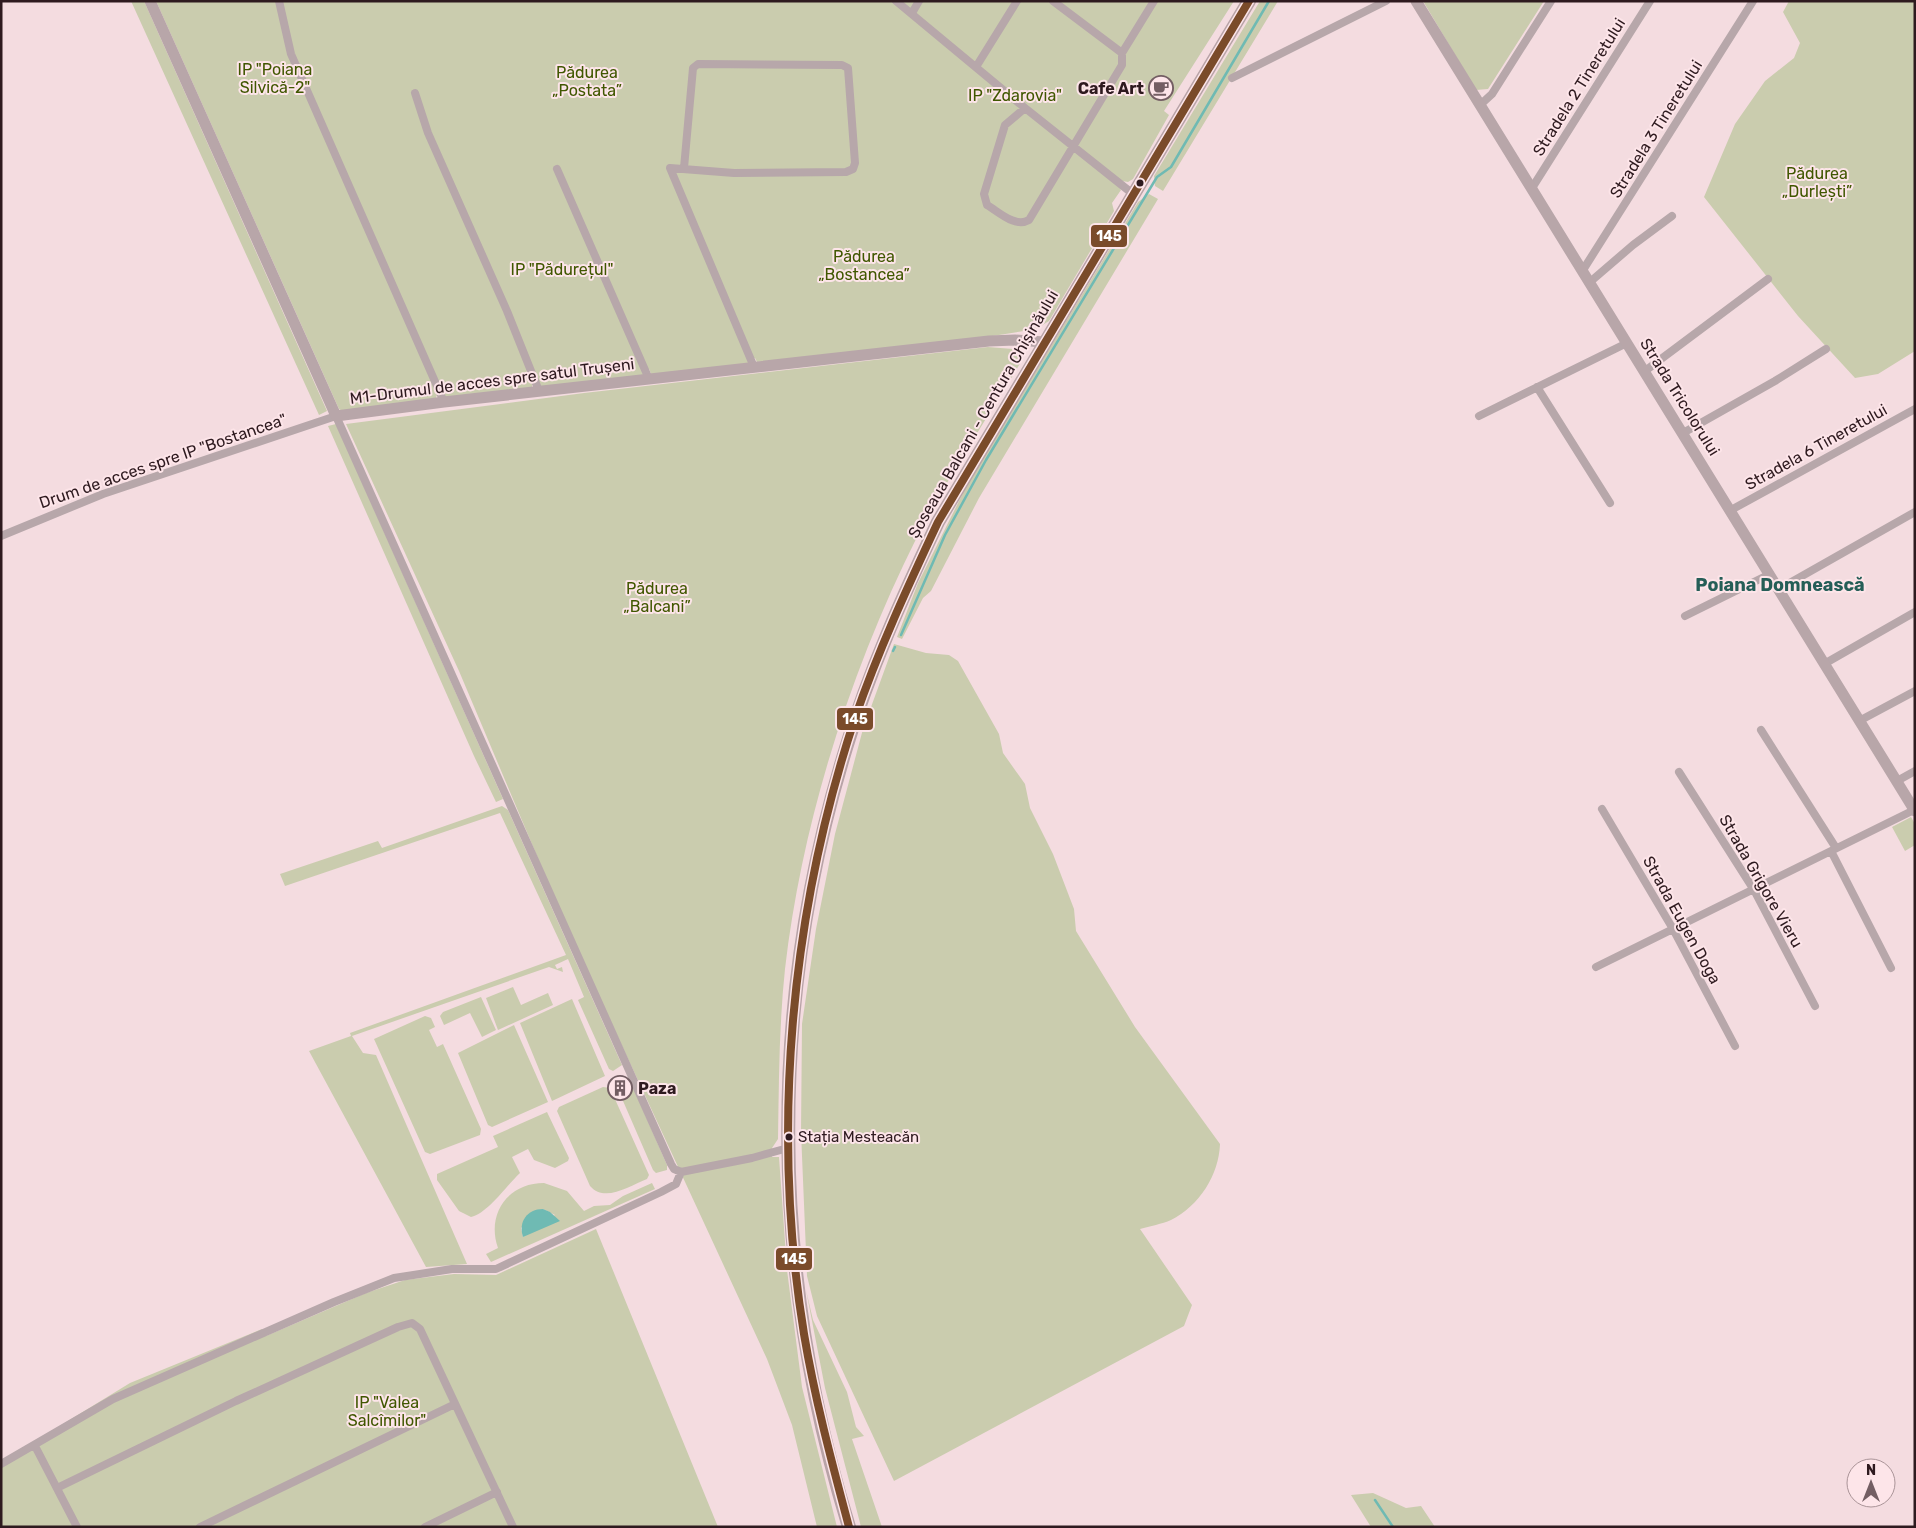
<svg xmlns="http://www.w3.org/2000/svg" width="1916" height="1528" viewBox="0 0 1916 1528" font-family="Rubik,sans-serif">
<rect width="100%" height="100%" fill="#f4dce0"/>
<path fill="#caccae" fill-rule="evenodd" d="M131 1H144L327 411 319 415Z
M156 1H1234L1164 111 1169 115 1133 179 1128 182 1122 181 1119 187 1121 190 1112 203 1114 211 1049 321 1036 329 980 338 757 362 755 358 748 359 749 363 652 376 649 369 645 378 542 387 532 381V388L447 398 437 395 435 400 344 412 339 409Z
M1260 1H1278L1163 191 1155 186 1154 176Z
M1423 1H1544L1488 89 1476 90Z
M1789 1H1915V351L1878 374 1855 378 1798 316 1704 197 1735 124 1765 81 1794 58 1800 43 1783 12Z
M1149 194 1158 199 979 498 931 591 923 598 902 639 897 637 918 583 967 485 1138 202Z
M988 347 1013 349 1021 356V362C986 420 948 477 917 537 851 669 802 821 785 969 779 1025 779 1082 778 1139L772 1148V1157H779L787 1270 802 1387 837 1527H817L792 1425 767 1359 567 927 459 671 346 424 584 393Z
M336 424 503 799 496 802 474 756 328 426Z
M894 644 926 653 949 655 958 661 999 734 1003 753 1025 784 1030 808 1053 854 1074 909 1076 931 1135 1027 1220 1144C1219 1175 1199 1206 1171 1220 1162 1224 1150 1226 1140 1229L1192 1305 1184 1326 894 1481 817 1316 807 1276 801 1132 802 1024 816 929 835 834 863 729Z
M502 806 508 810 622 1065 613 1071 609 1069 578 1000 584 997 568 959 555 965 557 969 562 967 563 972 549 967 352 1036 363 1053 376 1055 467 1264 426 1267 309 1051 351 1036 350 1033 566 955 500 813 285 886 280 874 378 841 382 848Z
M1911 817 1915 824V845L1905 851 1892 827Z
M513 987 521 1005 548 993 553 1005 498 1030 486 998Z
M481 997 496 1030 482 1037 470 1013 444 1025 440 1016 443 1012Z
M572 999 605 1076 552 1101 520 1023Z
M425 1016 431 1018 435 1027 429 1030 437 1047 443 1044 481 1129 480 1135 430 1154 425 1152 374 1039Z
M514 1025 548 1102 492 1127 488 1125 458 1053Z
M620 1079 630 1082 633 1087 667 1165V1170L656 1173 653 1170 620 1094 625 1091Z
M603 1087 610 1088 649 1175 647 1179C629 1186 605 1203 590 1186L557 1111 559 1107Z
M547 1112 569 1158 568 1161 555 1168 534 1160 528 1149 512 1157 520 1173C506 1186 488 1213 471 1217L459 1211 437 1180V1174L498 1147 493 1136Z
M544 1183 567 1191 584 1211 594 1206 610 1205 623 1196 652 1183 655 1189 491 1262 486 1254 498 1248C486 1214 508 1183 544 1183ZM543 1209 555 1215 523 1237 521 1228Z
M596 1229 718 1527H1V1462L130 1383 262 1329 266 1336 366 1293 405 1280 454 1274 496 1275Z
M806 1290 813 1320 847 1392 856 1427 864 1436 852 1439 882 1527H861L859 1519 825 1388Z
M1373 1493 1406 1508 1421 1506 1435 1527H1371L1351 1495Z"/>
<path fill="#6fbab3" d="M543 1209 550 1212 560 1221 523 1237C518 1222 527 1209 543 1209Z"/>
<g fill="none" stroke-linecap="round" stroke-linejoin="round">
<path stroke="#6fbab3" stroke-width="2.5" d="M901 635 945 535 986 460 1157 177 1171 167 1269 1
M893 651 895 647
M1375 1500 1393 1527"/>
<path stroke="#b7a7aa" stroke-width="8" d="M279 1 291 54 444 402
M896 1 1025 108 1133 194
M1053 1 1122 53
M912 13 919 1
M976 67 1017 1
M1232 78 1386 1
M415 93 428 133 507 311 539 391
M1480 105 1492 94 1551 1
M1025 108 1005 125 984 194 987 205C999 212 1015 228 1029 220L1122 65V53L1154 1
M684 168 693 68 698 64 842 65 848 68 855 163 853 169 846 172 734 173 670 168 754 367
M557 169 649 379
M1532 188 1650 1
M1583 270 1753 1
M1590 282 1633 245 1672 216
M1645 371 1768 279
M1537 387 1610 503
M1479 416 1627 343
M1683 433 1775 381 1826 349
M1731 510 1915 409
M1 536 103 494 336 416 671 1164 674 1169 681 1172 752 1158 788 1148
M1779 589 1915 512
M1685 616 1770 574
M1824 664 1915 612
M1859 721 1915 691
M1761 730 1836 848
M1679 772 1754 890 1815 1006
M1897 781 1915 771
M1602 809 1673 929 1735 1046
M1831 851 1891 968
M1596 967 1914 810
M35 1446 77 1527
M1 1464 113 1399 334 1302 394 1278 452 1269H496L661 1192 676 1184 681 1172
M57 1488 236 1401 398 1327 412 1323 420 1329 513 1527
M200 1527 455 1404
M425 1527 497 1492"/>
<path stroke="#b8a6a9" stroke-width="11" d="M150 1 336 416 444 402 989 341 1015 340 1044 342
M1416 1 1915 811"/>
<path stroke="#b8a3a7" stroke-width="14" d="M849 1527C770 1270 767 1005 846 748 869 671 903 596 938 522L1249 1"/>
<defs>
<path id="bus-1" d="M849 1527C832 1463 815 1400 804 1334 771 1131 790 914 855 718 878 651 908 586 938 522L1249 1"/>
</defs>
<use href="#bus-1" stroke="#fde5e9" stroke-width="11"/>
<use href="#bus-1" stroke="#7a4b2a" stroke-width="8"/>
</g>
<defs>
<symbol id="cafe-ring" viewBox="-11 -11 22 22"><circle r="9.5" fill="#fde5e9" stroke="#735e63" stroke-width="1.5"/><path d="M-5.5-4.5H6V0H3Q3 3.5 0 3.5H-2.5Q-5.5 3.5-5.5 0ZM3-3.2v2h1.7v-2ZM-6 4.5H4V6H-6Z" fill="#735e63"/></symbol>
<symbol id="building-ring" viewBox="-11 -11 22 22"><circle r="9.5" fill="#fde5e9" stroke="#735e63" stroke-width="1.5"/><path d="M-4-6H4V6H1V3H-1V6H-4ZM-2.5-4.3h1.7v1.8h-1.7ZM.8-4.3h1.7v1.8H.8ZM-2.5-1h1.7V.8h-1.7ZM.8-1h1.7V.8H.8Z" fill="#735e63"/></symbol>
</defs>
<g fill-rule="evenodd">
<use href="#cafe-ring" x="1147" y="74" width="28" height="28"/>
<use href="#building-ring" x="606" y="1074" width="28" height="28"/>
</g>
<g fill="#2e1a1f" stroke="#fde5e9" stroke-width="2">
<circle cx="1140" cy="183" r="4.5"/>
<circle cx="789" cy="1137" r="4.5"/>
</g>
<g text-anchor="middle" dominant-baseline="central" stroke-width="4" stroke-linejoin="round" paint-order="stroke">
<g font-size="15" fill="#2e1a1f" stroke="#fde5e9" text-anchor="start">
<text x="798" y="1137">Stația Mesteacăn</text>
</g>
<g font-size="16" fill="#405700" stroke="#fde5e9">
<text x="275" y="69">IP "Poiana<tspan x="275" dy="18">Silvică-2"</tspan></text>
<text x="587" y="72">Pădurea<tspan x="587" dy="18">„Postata”</tspan></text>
<text x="1015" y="95">IP "Zdarovia"</text>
<text x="1817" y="173">Pădurea<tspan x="1817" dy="18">„Durlești”</tspan></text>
<text x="864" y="256">Pădurea<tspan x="864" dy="18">„Bostancea”</tspan></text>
<text x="562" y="269">IP "Pădurețul"</text>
<text x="657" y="588">Pădurea<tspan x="657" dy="18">„Balcani”</tspan></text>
<text x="387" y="1402">IP "Valea<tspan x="387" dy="18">Salcîmilor"</tspan></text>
</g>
<g font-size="16" fill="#2e1a1f" stroke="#fde5e9">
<text transform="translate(1579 87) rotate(-58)">Stradela 2 Tineretului</text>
<text transform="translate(1656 129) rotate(-58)">Stradela 3 Tineretului</text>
<text transform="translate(492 381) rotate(-7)">M1-Drumul de acces spre satul Trușeni</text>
<text transform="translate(1680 397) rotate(58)">Strada Tricolorului</text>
<text transform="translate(983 414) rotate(-60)">Șoseaua Balcani - Centura Chișinăului</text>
<text transform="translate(1816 447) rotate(-29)">Stradela 6 Tineretului</text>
<text transform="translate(163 461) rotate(-19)">Drum de acces spre IP "Bostancea"</text>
<text transform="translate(1761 881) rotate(60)">Strada Grigore Vieru</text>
<text transform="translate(1682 920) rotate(61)">Strada Eugen Doga</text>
</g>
<g font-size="16" font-weight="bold" fill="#2e1a1f" stroke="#fde5e9" text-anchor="end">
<text x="1144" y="88">Cafe Art</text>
<text x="638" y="1088" text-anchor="start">Paza</text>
</g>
<g font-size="18" font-weight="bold" fill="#255e57" stroke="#fde5e9">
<text x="1780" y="585">Poiana Domnească</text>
</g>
</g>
<g stroke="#fde5e9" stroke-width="2">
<rect x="1090" y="224" width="38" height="24" rx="5" fill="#7a4b2a"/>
<rect x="836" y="707" width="38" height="24" rx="5" fill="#7a4b2a"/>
<rect x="775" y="1247" width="38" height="24" rx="5" fill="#7a4b2a"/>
</g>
<g font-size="14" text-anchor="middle" font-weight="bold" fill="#fff">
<text x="1109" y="241">145</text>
<text x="855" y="724">145</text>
<text x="794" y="1264">145</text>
</g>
<rect width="1916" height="1528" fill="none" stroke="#2e1a1f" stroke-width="5"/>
<g transform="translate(1871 1483)"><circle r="24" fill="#fde5e9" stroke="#aa9498"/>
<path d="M0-4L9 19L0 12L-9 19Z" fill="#735e63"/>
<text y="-8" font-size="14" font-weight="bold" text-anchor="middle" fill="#2e1a1f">N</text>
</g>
</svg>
